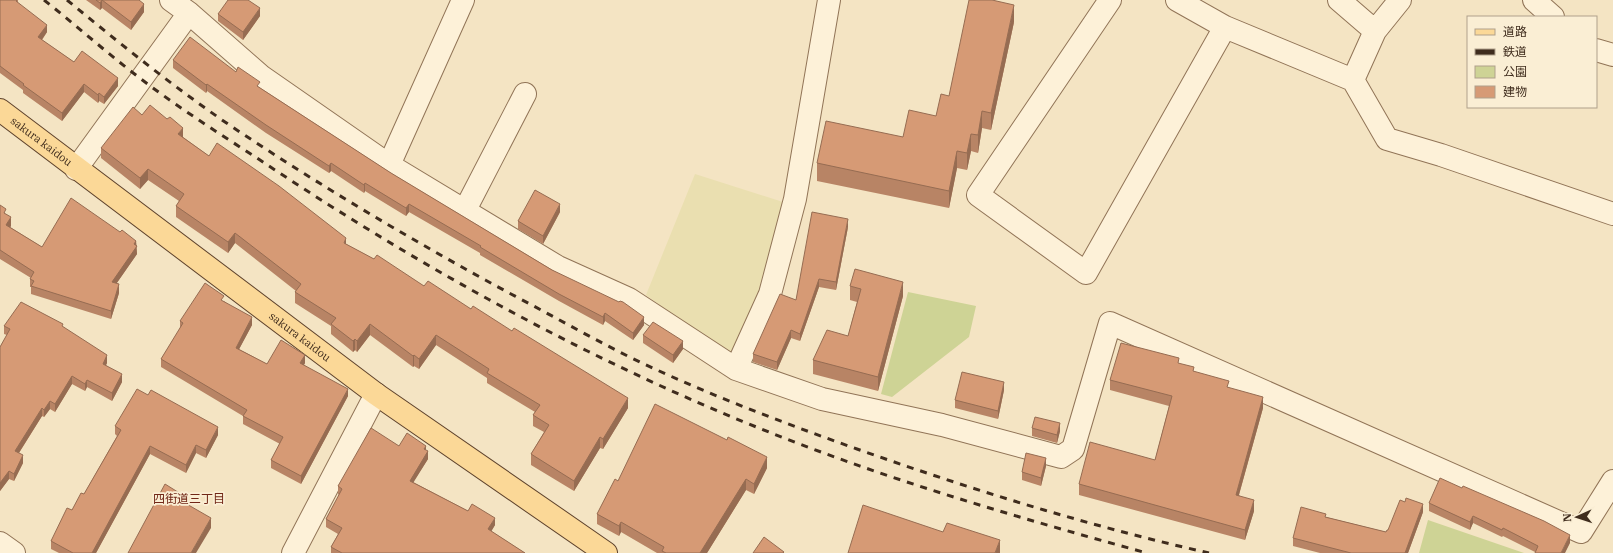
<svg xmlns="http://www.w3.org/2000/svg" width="1613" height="553" viewBox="0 0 1613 553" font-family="'IBM Plex Serif','Noto Sans JP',serif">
<rect width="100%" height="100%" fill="#f4e4c3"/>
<path fill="#eadfb0" d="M695 174 786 203 764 291 734 355 718 348 646 295Z"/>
<path fill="#ced395" d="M908 292 976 306 969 337 892 397 881 394Z
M1428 520 1524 553H1419Z"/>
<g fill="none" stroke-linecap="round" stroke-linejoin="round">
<defs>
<path id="minor" d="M171 0 189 13 261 76 389 165 558 267 629 299 736 369 822 399 942 425 1061 457 1073 449 1110 323 1581 532 1613 481
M1110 0 978 195 1086 273 1225 27
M1177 0 1225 27 1353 80 1375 31 1400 0
M1339 0 1375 31
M1534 0 1553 17
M1596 50 1613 55
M1353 80 1387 139 1441 155 1613 214
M389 165 463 0
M76 169 189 13
M465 210 525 94
M736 369 770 294 795 199 829 0
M0 543 14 553
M293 553 376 394"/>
<g id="major">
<path id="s1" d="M0 110 376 394 606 553"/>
</g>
</defs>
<use href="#minor" stroke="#917457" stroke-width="24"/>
<use href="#major" stroke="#5e422c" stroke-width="24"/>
<use href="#minor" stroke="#fdf1d8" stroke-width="22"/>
<use href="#major" stroke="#fbd897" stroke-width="22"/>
<path stroke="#3f2c1d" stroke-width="3" stroke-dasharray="7 7" stroke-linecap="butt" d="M44 0C77 26 108 54 141 79 179 108 220 134 260 160 414 263 577 354 749 424 878 477 1012 516 1147 553
M67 0C118 42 170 84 225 122 317 184 413 241 511 294 555 317 598 342 642 363 712 396 784 423 857 449 973 490 1089 526 1209 553"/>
</g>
<path fill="#b88465" d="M0 0H18V3L47 32 42 40 74 62 118 86 104 104 99 101 98 103 84 92 62 121 23 93V90L0 73Z
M86 0H139L144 12 131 30 102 8 100 10Z
M218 14 260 16 243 40 218 21Z
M1014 22 991 130 982 128 978 153 971 151 967 170 957 168 949 208 817 181V163L903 137 936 116 949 96Z
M173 60 236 72 391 173 644 325 633 340 605 321 603 325 559 301 480 255V253L409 212 406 216 365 191 364 193 331 171 329 173 266 133 207 91 206 93 173 68Z
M142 115 167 119 183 137 209 156 346 244 424 286 471 309 628 408 603 449 600 448 574 491 531 465V454L544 432 533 426V415L535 412 487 383V378L436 345 419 369 414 366 413 367 370 335 357 352 355 350 353 352 331 334V326L295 303V292L296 291 235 243 228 253 176 217V206L179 201 148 180 140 189 101 158V148Z
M0 205 6 215 11 226 10 227 42 247 120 232 136 241 137 254 116 284 119 293 111 319 31 294V287H30V279L31 278 0 259Z
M560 212 543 244 518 229V221Z
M848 227 836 290 819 287 800 341 791 338 777 370 753 362V354L796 300Z
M850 286 903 296 878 391 813 374V360L848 336 857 302 850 300Z
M224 301 252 325 239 349 267 364 305 363 304 365 348 396 301 484 271 468V460L280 444 243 424V416L161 367V359L180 329V321Z
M4 326 63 327 107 363 106 365 122 382 112 401 87 387 85 391 72 384 55 412 50 409 44 417 42 416 19 453 23 463 14 481 9 479 0 491V347L7 335 4 334Z
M643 335 683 349 673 363 643 343Z
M1179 364 1194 372 1229 388 1263 408 1239 495 1254 511 1245 540 1079 495V484L1155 460 1169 406 1110 390V380Z
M1004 390 998 419 955 408V400Z
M115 426 218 435 206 458 196 453 186 473 150 454 96 553H59L51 549V541L72 510 84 494 117 436 115 434Z
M1032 428 1060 431 1057 443 1032 436Z
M399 446 426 451 428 459 413 482 495 525 491 531 525 553H331V547L338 534 326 527V519L339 495 338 494V486Z
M1046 466 1041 486 1022 480V472Z
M767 468 754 494 746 490 707 553H657L621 532 619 536 597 524V514L618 481Z
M1429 503 1570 543 1535 552 1503 536 1502 537 1473 523 1470 530 1429 511Z
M1423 512 1408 553H1320L1293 546V538L1326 517 1386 532Z"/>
<path fill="#966c52" d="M102 0V8L100 10V3Z
M144 4V12L131 30V22Z
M1014 5V22L991 130V113Z
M260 8V16L243 40V32Z
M47 25V32L38 45V37Z
M118 78V86L104 104V97Z
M84 84V92L62 121V113Z
M207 84V91L206 93V85Z
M99 93V101L98 103V95Z
M982 111V128L978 153V135Z
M183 128V138L178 134Z
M971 134V151L967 170V153Z
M957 151V168L949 208V191Z
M331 163V171L329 173V166Z
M148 169V180L140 189V178Z
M365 183V191L364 193V185Z
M409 204V212L406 216V208Z
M560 204V212L543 244V236Z
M11 217V226L6 233V225Z
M848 219V227L836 290V282Z
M235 233V243L228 253V242Z
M346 238V249L344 243Z
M136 241 137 254 112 290V282Z
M819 279V287L800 341V334Z
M903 282V296L878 391V377Z
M119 284V293L111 319V311Z
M605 313V321L603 325V317Z
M252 317V325L236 355V348Z
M644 317V325L633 340V333Z
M370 324V335L357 352V341Z
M791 330V338L777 370V362Z
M436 335V345L419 369V359Z
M355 339V350L353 352V341Z
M683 341V349L673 363V355Z
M107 355V363L103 371V364Z
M305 355V363L300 371V363Z
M414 355V366L413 367V356Z
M122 374V382L112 401V393Z
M72 376V384L55 412V404Z
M87 380V387L85 391V384Z
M1004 382V390L998 419V411Z
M348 389V396L301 484V476Z
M1263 397V408L1236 505V495Z
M628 398V408L603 449V439Z
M50 401V409L44 417V410Z
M42 408V416L15 459V451Z
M1060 423V431L1057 443V435Z
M218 427V435L206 458V450Z
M600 437V448L574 491V481Z
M196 445V453L186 473V465Z
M150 446V454L96 553H92Z
M426 446V453L428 451V459L410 488V481L424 449Z
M23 455V463L14 481V474Z
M767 457V468L754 494V484Z
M1046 458V466L1041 486V478Z
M9 471V479L0 491V483Z
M746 479V490L707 553H700Z
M181 494V503L178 499Z
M1254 500V511L1245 540V530Z
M1423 504V512L1408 553H1405Z
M1473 516V523L1470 530V522Z
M211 518V528L196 553H191Z
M495 518V525L488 537V529Z
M621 522V532L619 536V526Z
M1570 535V543L1565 553H1561Z
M1000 540V553H995Z"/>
<path fill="#d69a75" stroke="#966c52" d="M0 0H17L16 1 47 25 38 37 74 62 82 51 118 78 104 97 99 93 98 95 84 84 62 113 23 85 24 84 0 66Z
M96 0H102L100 3Z
M102 0H139L144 4 131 22Z
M228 0H248L260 8 243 32 218 14Z
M969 0H992L1014 5 991 113 982 111 978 135 971 134 967 153 957 151 949 191 817 163 826 121 903 137 909 110 936 116 941 94 949 96Z
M190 37 236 72 238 67 260 82 257 86 391 173 552 270 619 302 620 301 623 302 644 317 633 333 605 313 603 317 559 294 480 247 481 246 409 204 406 208 365 183 364 185 331 163 329 166 266 125 207 84 206 85 173 60Z
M150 105 167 119 170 117 183 128 178 134 209 156 217 143 279 186 346 238 344 243 374 259 377 255 424 286 428 281 471 309 473 306 512 331 514 328 628 398 603 439 600 437 574 481 531 454 549 425 533 415 540 405 487 373 489 369 436 335 419 359 414 355 413 356 370 324 357 341 355 339 353 341 331 324 336 318 295 292 301 284 235 233 228 242 176 206 184 194 148 169 140 178 101 148 133 107 142 115Z
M535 190 560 204 543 236 518 221Z
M71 198 120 232 122 230 136 241 134 244 137 246 112 282 119 284 111 311 31 286 34 281 30 279 34 272 0 250V205L6 209 4 213 11 217 6 225 42 247Z
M812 212 848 219 836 282 819 279 800 334 791 330 777 362 753 354 780 294 796 300Z
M855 269 903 282 878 377 813 360 827 330 848 336 861 289 850 286Z
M205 283 224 296 221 300 252 317 236 348 267 364 281 340 305 355 300 363 348 389 301 476 271 460 283 437 243 416 247 410 161 359 183 323 180 321Z
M21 302 63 324 62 326 107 355 103 364 122 374 112 393 87 380 85 384 72 376 55 404 50 401 44 410 42 408 15 451 23 455 14 474 9 471 0 483V347L10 329 4 326Z
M653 322 683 341 673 355 643 335Z
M1121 343 1179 358 1178 363 1194 367 1193 371 1229 381 1227 387 1263 397 1236 495 1254 500 1245 530 1079 484 1090 442 1155 460 1172 396 1110 380Z
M962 372 1004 382 998 411 955 400Z
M137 389 148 395 151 390 218 427 206 450 196 445 186 465 150 446 92 553H73L51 541 67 508 72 510 81 493 84 494 121 430 115 426Z
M655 404 727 440 728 437 767 457 754 484 746 479 700 553H666L662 551 664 547 621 522 619 526 597 514 615 479 618 481Z
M1035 417 1060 423 1057 435 1032 428Z
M371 428 399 446 407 433 426 446 424 449 428 451 410 481 468 511 472 504 495 518 488 529 525 553H342L331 547 342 528 326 519 342 489 338 486Z
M1026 453 1046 458 1041 478 1022 472Z
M1440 478 1462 488 1463 486 1544 521 1570 535 1561 553H1535L1538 546 1503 528 1502 530 1473 516 1470 522 1429 503Z
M165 484 181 494 178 499 211 518 191 553H128Z
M1406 498 1423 504 1405 553H1351L1293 538 1301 507 1326 514 1325 517 1386 532 1387 530H1388L1400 500 1405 502Z
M863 505 943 532 947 523 1000 540 995 553H848Z
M764 537 784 552 783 553H753Z"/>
<g text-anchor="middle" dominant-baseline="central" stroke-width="3.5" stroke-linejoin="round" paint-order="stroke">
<g font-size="11" fill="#3f2c1d" stroke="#faeed4">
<text stroke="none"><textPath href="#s1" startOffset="52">sakura kaidou</textPath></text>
<text stroke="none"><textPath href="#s1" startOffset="376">sakura kaidou</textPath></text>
</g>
<g font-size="12" fill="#712717" stroke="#faeed4">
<text x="189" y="498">四街道三丁目</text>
</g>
</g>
<rect x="1467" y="16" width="130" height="92" fill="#faeed4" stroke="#afa08b"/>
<rect x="1475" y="29" width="20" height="6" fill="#fbd897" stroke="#afa08b"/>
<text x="1503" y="36" font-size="12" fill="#3f2c1d">道路</text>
<rect x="1475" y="49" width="20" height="6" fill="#3f2c1d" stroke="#afa08b"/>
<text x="1503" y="56" font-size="12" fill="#3f2c1d">鉄道</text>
<rect x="1475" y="66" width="20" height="12" fill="#ced395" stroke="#afa08b"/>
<text x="1503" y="76" font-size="12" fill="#3f2c1d">公園</text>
<rect x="1475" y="86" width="20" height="12" fill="#d69a75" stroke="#afa08b"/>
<text x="1503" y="96" font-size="12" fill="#3f2c1d">建物</text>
<g transform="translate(1577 517) rotate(267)" stroke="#faeed4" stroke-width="3" paint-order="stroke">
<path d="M0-3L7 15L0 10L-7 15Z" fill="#3f2c1d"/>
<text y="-6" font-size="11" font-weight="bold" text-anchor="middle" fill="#3f2c1d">N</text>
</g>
</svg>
